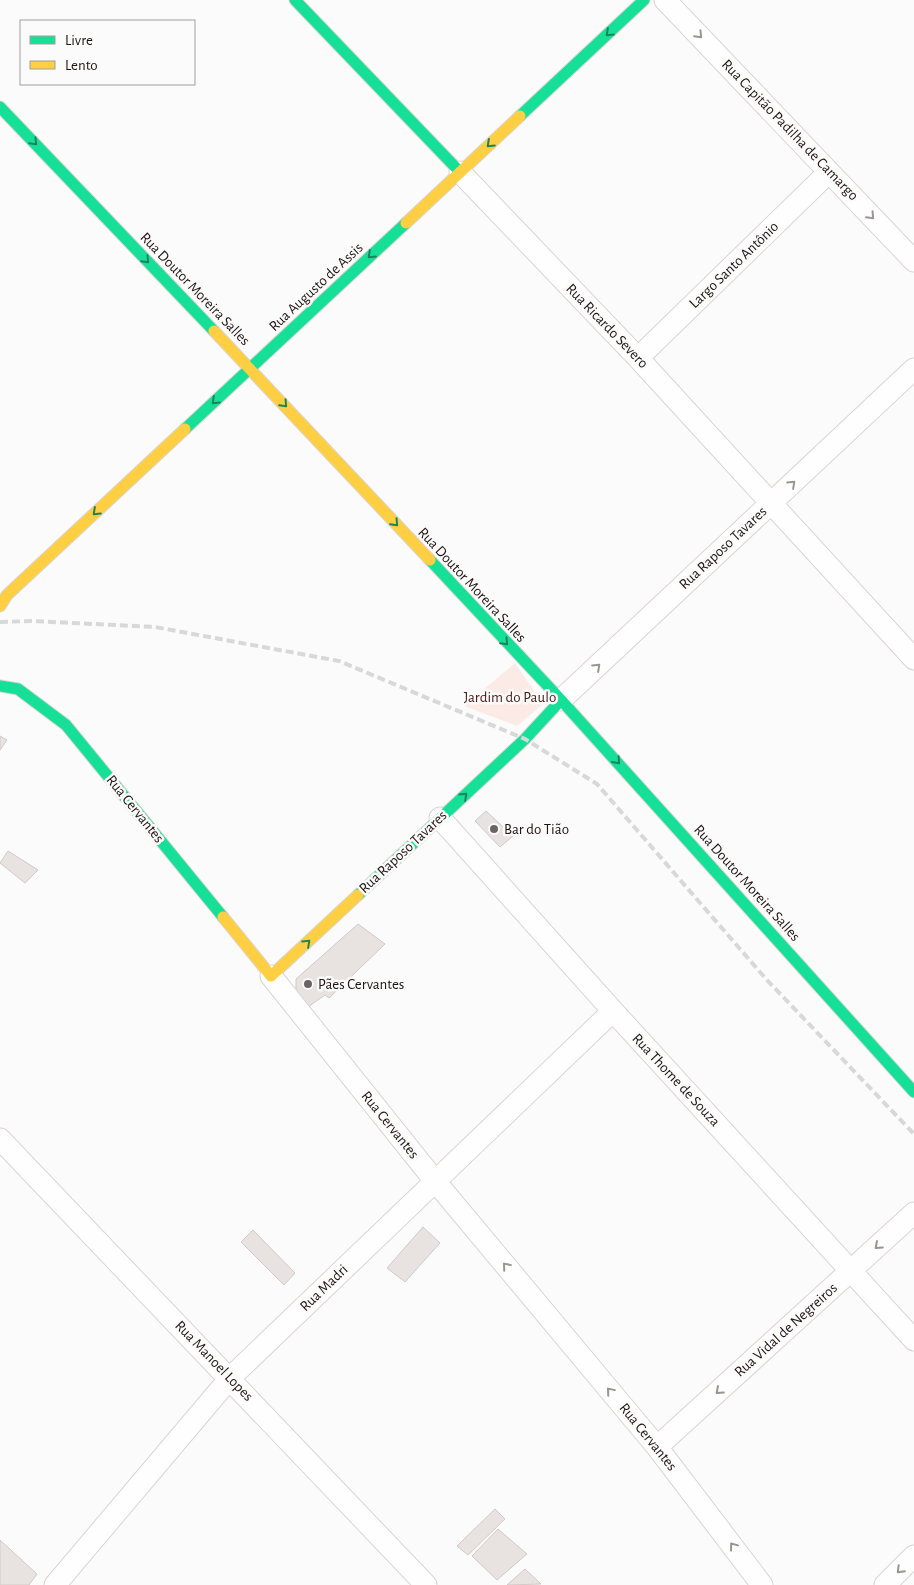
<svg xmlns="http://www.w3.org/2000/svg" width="914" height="1585" viewBox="0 0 914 1585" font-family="'Alegreya Sans',sans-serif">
<rect width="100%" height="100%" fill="#fafbfa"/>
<path fill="#fceae7" d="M515 663 543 704 517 726 464 706Z"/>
<path fill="#e8e2e0" stroke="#d1cac8" d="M0 736 7 740 0 750Z
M486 811 513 836 500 847 475 821Z
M8 851 38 870 25 883 0 863Z
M358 924 385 944 329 998 325 995 308 1007 296 993V979Z
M423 1227 440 1243 405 1282 387 1268Z
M253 1230 295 1273 284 1285 241 1242Z
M495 1509 505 1519 468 1555 457 1546Z
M498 1529 527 1554 497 1580 472 1556Z
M0 1540 37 1574 29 1585H0Z
M525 1569 541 1584 507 1585Z"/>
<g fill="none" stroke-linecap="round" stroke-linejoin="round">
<defs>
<path id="street" d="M665 0 914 261
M460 172 638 358 914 659
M638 358 829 172
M561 700 914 369
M440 818 613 1011 914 1340
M271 976 435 1181 657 1447 762 1585
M0 1139 426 1585
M657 1447 914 1213
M55 1585 230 1378 613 1011
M885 1585 914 1556"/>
<path id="fast" d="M295 0 460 172
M0 107 214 331
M520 116 644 0
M185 429 406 223
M430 560 561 700 914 1092
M0 686 18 689 66 725 223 917
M358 895 525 739 561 700"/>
<path id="slow" d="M406 223 520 116
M214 331 430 560
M0 606 7 595 185 429
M223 917 271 976 358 895"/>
</defs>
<use href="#street" stroke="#dbd5d3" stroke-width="23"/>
<use href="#fast" stroke="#dbd5d3" stroke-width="13"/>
<use href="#slow" stroke="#dbd5d3" stroke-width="13"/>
<use href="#street" stroke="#fefefe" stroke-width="21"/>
<use href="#fast" stroke="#16e098" stroke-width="11"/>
<use href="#slow" stroke="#ffcf43" stroke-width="11"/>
<path stroke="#d9d8d8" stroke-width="4" stroke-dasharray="8 4" stroke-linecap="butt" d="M0 622 32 621 155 627 339 661 525 739 597 784 766 979 914 1134"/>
</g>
<defs><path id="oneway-chevron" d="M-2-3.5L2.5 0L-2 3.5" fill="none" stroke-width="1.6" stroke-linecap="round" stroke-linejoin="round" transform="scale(1.25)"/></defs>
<g stroke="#1a845b">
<use href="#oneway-chevron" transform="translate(609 33) rotate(137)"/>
<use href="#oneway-chevron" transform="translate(34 142) rotate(46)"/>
<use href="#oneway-chevron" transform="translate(490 144) rotate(137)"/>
<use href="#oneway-chevron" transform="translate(371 255) rotate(137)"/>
<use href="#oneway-chevron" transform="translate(146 260) rotate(46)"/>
<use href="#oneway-chevron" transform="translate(215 401) rotate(137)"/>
<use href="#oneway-chevron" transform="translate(284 404) rotate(47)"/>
<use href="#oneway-chevron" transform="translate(96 512) rotate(137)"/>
<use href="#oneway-chevron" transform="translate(395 523) rotate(47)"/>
<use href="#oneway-chevron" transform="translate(505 642) rotate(47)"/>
<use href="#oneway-chevron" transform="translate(617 761) rotate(48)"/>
<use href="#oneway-chevron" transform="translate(464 796) rotate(-43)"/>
<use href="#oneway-chevron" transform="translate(307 943) rotate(-43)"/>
</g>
<g stroke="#9a9493">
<use href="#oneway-chevron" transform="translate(699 35) rotate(46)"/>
<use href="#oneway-chevron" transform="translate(871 216) rotate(47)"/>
<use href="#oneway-chevron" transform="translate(792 484) rotate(-43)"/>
<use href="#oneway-chevron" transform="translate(597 667) rotate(-43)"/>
<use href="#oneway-chevron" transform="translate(878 1246) rotate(138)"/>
<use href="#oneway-chevron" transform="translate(506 1266) rotate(-130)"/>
<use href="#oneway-chevron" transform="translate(610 1391) rotate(-130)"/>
<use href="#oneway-chevron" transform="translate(719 1391) rotate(138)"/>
<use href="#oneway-chevron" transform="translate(733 1546) rotate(-127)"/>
<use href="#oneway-chevron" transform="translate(900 1570) rotate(135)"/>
</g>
<g fill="#6c6463" stroke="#fafbfa" stroke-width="2">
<circle cx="494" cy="829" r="5"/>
<circle cx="308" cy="984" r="5"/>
</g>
<g text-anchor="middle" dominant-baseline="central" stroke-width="5" stroke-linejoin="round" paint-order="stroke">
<g font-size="15" fill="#201311" stroke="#fafbfa">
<text transform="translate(790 130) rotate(46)">Rua Capitão Padilha de Camargo</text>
<text transform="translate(734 265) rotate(-44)">Largo Santo Antônio</text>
<text transform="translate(316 287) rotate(-43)">Rua Augusto de Assis</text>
<text transform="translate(195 289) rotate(46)">Rua Doutor Moreira Salles</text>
<text transform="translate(607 326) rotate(46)">Rua Ricardo Severo</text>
<text transform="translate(723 548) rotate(-43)">Rua Raposo Tavares</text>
<text transform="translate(472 585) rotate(47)">Rua Doutor Moreira Salles</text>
<text transform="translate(135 809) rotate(51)">Rua Cervantes</text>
<text transform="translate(403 852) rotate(-43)">Rua Raposo Tavares</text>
<text transform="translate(747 883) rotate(48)">Rua Doutor Moreira Salles</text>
<text transform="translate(676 1080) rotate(47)">Rua Thome de Souza</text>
<text transform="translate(390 1125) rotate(51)">Rua Cervantes</text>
<text transform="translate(324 1288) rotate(-44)">Rua Madri</text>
<text transform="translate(786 1330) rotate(-42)">Rua Vidal de Negreiros</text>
<text transform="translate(214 1361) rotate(46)">Rua Manoel Lopes</text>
<text transform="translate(648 1437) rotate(51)">Rua Cervantes</text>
</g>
<g font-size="15" fill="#471a13" stroke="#fafbfa">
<text x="510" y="697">Jardim do Paulo</text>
</g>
<g font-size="15" fill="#201311" stroke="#fafbfa" text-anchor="start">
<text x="504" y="829">Bar do Tião</text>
<text x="318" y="984">Pães Cervantes</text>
</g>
</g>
<rect x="20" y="20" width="175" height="65" fill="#fafbfa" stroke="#a39e9d"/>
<rect x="30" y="36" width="25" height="8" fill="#16e098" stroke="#a39e9d"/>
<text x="65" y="45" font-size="15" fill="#201311">Livre</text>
<rect x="30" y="61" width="25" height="8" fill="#ffcf43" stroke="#a39e9d"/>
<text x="65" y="70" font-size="15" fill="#201311">Lento</text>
</svg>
